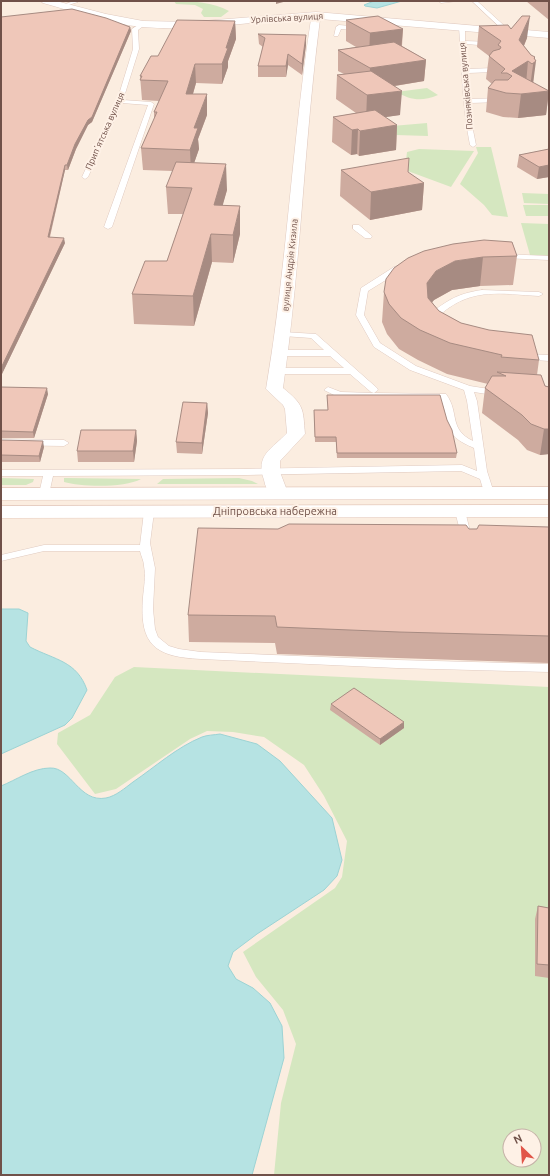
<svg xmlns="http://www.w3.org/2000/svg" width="550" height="1176" viewBox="0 0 550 1176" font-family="Ubuntu,sans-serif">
<rect width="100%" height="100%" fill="#fbede0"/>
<path fill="#d5e7c0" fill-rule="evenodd" d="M174 1C193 1 213 2 229 11L221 17H204L201 13 203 9 195 5 176 4Z
M427 88 438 95C421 102 411 100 396 92Z
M427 123 428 136 396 135 392 126Z
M476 147H491L508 217 492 215 484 205 460 184 478 153Z
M419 149 474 151 451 187 405 170 407 152Z
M522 193 549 194V204L524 203Z
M523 205H549V216H526Z
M521 223 549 224V256L530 255Z
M1 478 34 479 33 482 26 485H1Z
M64 478H66L141 479C125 488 81 487 64 482Z
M239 478 252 481 258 484H157L163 479Z
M134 667 549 687V1175H274L281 1103 296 1044 283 1010 256 977 243 952 335 888 342 877 347 841 324 796 304 765 264 737 233 732 207 731 190 739 116 789 95 794 57 744 58 733 90 715 115 677ZM510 1136H534V1160H510Z"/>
<path fill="#b6e3e3" stroke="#9cd3d4" d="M374 1H402L377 8 365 6 364 5Z
M1 609H19L28 613 26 641 30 647C55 660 77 661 87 690L72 718 65 725 1 754Z
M220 734 257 744 280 761 332 818 342 860 337 876 324 890 257 934 233 952 228 966 236 979 253 988 270 1003 282 1026 284 1058 252 1175H1V786C16 780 33 768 50 768 71 767 79 803 106 798 116 796 125 788 133 782 155 767 177 747 202 737 207 735 214 735 220 734Z"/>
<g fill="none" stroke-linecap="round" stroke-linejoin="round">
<defs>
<path id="service" d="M74 1 78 2 62 7 60 6Z
M439 1H457L441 3Z
M472 1H477L509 30V32H505Z
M141 23 146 24 138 30 139 49 123 100 151 102 154 104 112 227 108 229 104 227 148 105 122 103 88 177 85 179 82 177 117 101 133 49 132 29Z
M339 25 361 27 364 29 361 31 341 29 338 36H334L336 27Z
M462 25 465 27V41L491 42 494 44 491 46 466 44 467 69 494 68 497 70 494 72 468 73 470 99 502 98 505 100 502 102 470 103 471 120 476 145 473 147 470 145C462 106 462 66 459 27Z
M353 225H359L372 236 371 238H365L353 229Z
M500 254 549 256V260L503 258H500Z
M403 265 407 267 368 291 364 315 380 343 416 366 470 386 502 391 503 393 499 396 474 392 477 401 487 471 494 493 493 495H485L480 479 461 471 247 475 53 476 49 494 44 497 39 494 43 476H1V470L247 469 462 465 477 471 474 448C460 442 449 436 446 420 445 413 444 405 440 399L340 398 324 390 328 387 341 392 374 393 371 392 350 374H276L272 371 276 368H344L330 356H279L275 353 279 350H324L311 338 283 336 279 334 283 332 316 334 377 388 378 390 374 393 446 394C460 413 448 429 473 441L467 401 464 390 410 370 374 347 356 315 361 288 394 267Z
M482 290 539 292 543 294 539 296C502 294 473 287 442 313L446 324 445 326H439L434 312 435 310C451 298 461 293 482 290Z
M524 354 549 355V361L521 359 520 357Z
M1 439 64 440 69 443 64 446 1 445Z
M460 508 465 511 472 539 471 541 467 542 462 539 455 511Z
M149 509 154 512 150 543 155 568 153 609 155 629 158 637 169 646 179 649 201 652 397 660 549 664V672L397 668 201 659C155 657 139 645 143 597 144 587 146 576 144 566 144 561 141 556 140 551H44L1 561V555L44 545H140L144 512Z"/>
<path id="minor" d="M41 1H56L106 14 143 21 190 22 316 12 549 32V38L320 19C304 141 301 265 283 388 304 405 303 408 305 434L280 461V472L288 493 285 497 278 499 271 497C268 492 265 486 264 480 255 455 272 449 287 433L285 409 283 405 266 389C287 266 292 142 311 19 255 20 199 32 143 27 109 24 76 12 43 3Z"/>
<path id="secondary" d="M549 487V499L1 500V488Z
M549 505V517L1 518V506Z"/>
</defs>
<use href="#service" stroke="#e0cac0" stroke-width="1"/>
<use href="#minor" stroke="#e0cac0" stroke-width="1"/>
<use href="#secondary" stroke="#e5cabd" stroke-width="1"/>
<use href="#service" fill="#fff" fill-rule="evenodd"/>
<use href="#minor" fill="#fff" fill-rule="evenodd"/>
<use href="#secondary" fill="#fff" fill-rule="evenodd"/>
</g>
<path fill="#ceab9f" d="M526 1H549V20Z
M1 17 130 27 131 31 92 122 88 125 76 149 68 170H65L50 237 65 243 1 376Z
M346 20 403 29 402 46 426 60 424 81 395 86 400 115 385 117 397 125 396 150 359 156 357 154 351 155 332 142 333 117 356 113 336 99 337 75 344 74 338 71V50L356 47 346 41Z
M235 21 236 39 228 61V67L222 84 196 83 193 94 207 115 198 139 199 149 194 163 227 190 222 206 240 234 233 263 212 262 194 326 134 324 132 294 167 261 183 214H168L166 187 173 171 143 170 141 148 154 120V112L159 101 142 100 140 76 158 56Z
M479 26 511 29 527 38 524 46 535 60 533 83 549 91 546 115 518 118 503 117 486 112 488 88 492 84 486 79 489 56 477 47Z
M258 34 306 45 302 75 288 65 286 77H258V66L263 47 259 44Z
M549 149V177L537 179 517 167 519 155Z
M341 170 424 183 422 210 370 220 340 196Z
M512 242 517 256 513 285 480 286 452 290 434 300 432 302 439 311 461 323 539 360 537 375 545 386 549 387V454L540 455 527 450 518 440 482 413 485 388 488 384 447 374 418 360 399 349 387 334 382 322 384 292Z
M1 387 48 394 34 438H1Z
M327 395 447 420 457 453 456 458H337L336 442H315L314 410H328Z
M207 403 208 413 202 454 177 453 176 442Z
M136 430 137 441 134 462H78L77 451Z
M1 440 44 447 40 462H1Z
M549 527V663L397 658 277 654 275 643 189 642 188 615 278 529H469Z
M331 704 404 728 380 745 330 710Z
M538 906 549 908V978L535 976V919Z"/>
<path fill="#a78b82" d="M276 1H287L276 4Z
M530 16 527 38 517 62 519 40Z
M235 21 236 39 228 61V67L222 84V64L226 48Z
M130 27 131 31 92 122 88 125 76 149 68 170 67 165 75 144Z
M403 29 401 51 369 56 370 33Z
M306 35V45L302 75V64Z
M288 54V65L286 77V66Z
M535 57V62L536 61 533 84 530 87 534 58Z
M426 60 424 81 369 90 370 68Z
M528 61 526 84 512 76V71Z
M195 64 196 83 187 114 186 94Z
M402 91 400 115 366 120 367 95Z
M549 91 546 115 518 118 521 94Z
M207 94V115L198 139 199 149 191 172 190 150 194 128Z
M397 125 396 150 359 156 360 131Z
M358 129 357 154 351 155 352 130Z
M226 164 227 190 215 233 214 205Z
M65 165V170L48 243V237Z
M549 165V177L537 179 539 167Z
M424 183 422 210 370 220 371 192Z
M240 206V234L233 263V235Z
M211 234 212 262 194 326 193 296Z
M64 238 65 243 1 376V368Z
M483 257 480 286 452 290 434 300 424 312 427 283 436 271 455 261Z
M47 388 48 394 34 438 33 432Z
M207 403 208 413 202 454V443Z
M544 429H549V454L540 455Z
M136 430 137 441 134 462 133 451Z
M43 441 44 447 40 462 39 456Z
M404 722V728L380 745V739Z"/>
<path fill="#efc7b9" stroke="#a78b82" d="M72 9 106 18 130 27 92 117 88 120 75 144 67 165H65L48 237 64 238 1 368V17Z
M378 16 403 29 370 33 346 20Z
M522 16H530L519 40 531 55 535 57 534 58 536 61 532 64 528 61 512 71 549 91 521 94 506 93 488 88 495 80H508L512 76 507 73H501L505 69 489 56 493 51 500 49 501 47 498 45 501 41 479 26 508 25 511 29Z
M177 20 235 21 226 48H228L222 64H195L186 94H207L194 128H198L190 150 141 148 157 112H154L168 81 140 80 142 76H140L151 56H158Z
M258 34 306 35 302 64 288 54 286 66H258L265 38Z
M394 42 426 60 370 68 338 50Z
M371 71 402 91 367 95 337 75Z
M375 110 397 125 360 131 358 129 352 130 333 117Z
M549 149V165L539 167 519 155Z
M409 158 408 172 424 183 371 192 341 170Z
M176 162 226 164 214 205 240 206 233 235 211 234 193 296 132 294 145 261H167L192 188 166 187Z
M484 240 512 242 517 256 483 257 455 261 436 271 427 283 428 298 439 311 461 323 489 330 532 335 539 360 501 357 502 355 450 343 420 330 401 318 389 304 384 292 386 279 394 268 408 258 424 251 453 244Z
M497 372 541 375 545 386 549 387V429H544L531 424 522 415 485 388 492 376H506Z
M1 387 47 388 33 432 1 431Z
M327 395H440L447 420 452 430 457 453H337L336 437H315L314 410H328Z
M183 402 207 403 202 443 176 442Z
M81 430H136L133 451H77Z
M1 440 43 441 39 456 1 455Z
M289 524 466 525 469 529H477L479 525 549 527V636L399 632 277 627 275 616 188 615 198 528 278 529Z
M354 688 404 722 380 739 331 704Z
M538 906 549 908V965L537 964Z"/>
<g text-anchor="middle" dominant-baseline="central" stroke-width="4" stroke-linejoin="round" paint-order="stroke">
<g font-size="9" fill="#705149" stroke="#fef1e6">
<text transform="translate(287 18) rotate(-3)">Урлівська вулиця</text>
<text transform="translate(466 86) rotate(-95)">Позняківська вулиця</text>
<text transform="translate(105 131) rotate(-66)">Припʼятська вулиця</text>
<text transform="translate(290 265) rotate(-84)">вулиця Андрія Кизила</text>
</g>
<g font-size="11" fill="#705149" stroke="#fef1e6">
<text x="275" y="511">Дніпровська набережна</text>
</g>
</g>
<rect width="550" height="1176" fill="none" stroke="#705149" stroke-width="4"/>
<g transform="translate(522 1148) rotate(335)"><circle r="19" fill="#fef1e6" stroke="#c5b1a7"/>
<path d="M0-3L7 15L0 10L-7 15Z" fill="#e15649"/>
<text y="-6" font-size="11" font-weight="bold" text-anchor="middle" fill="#705149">N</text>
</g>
</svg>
